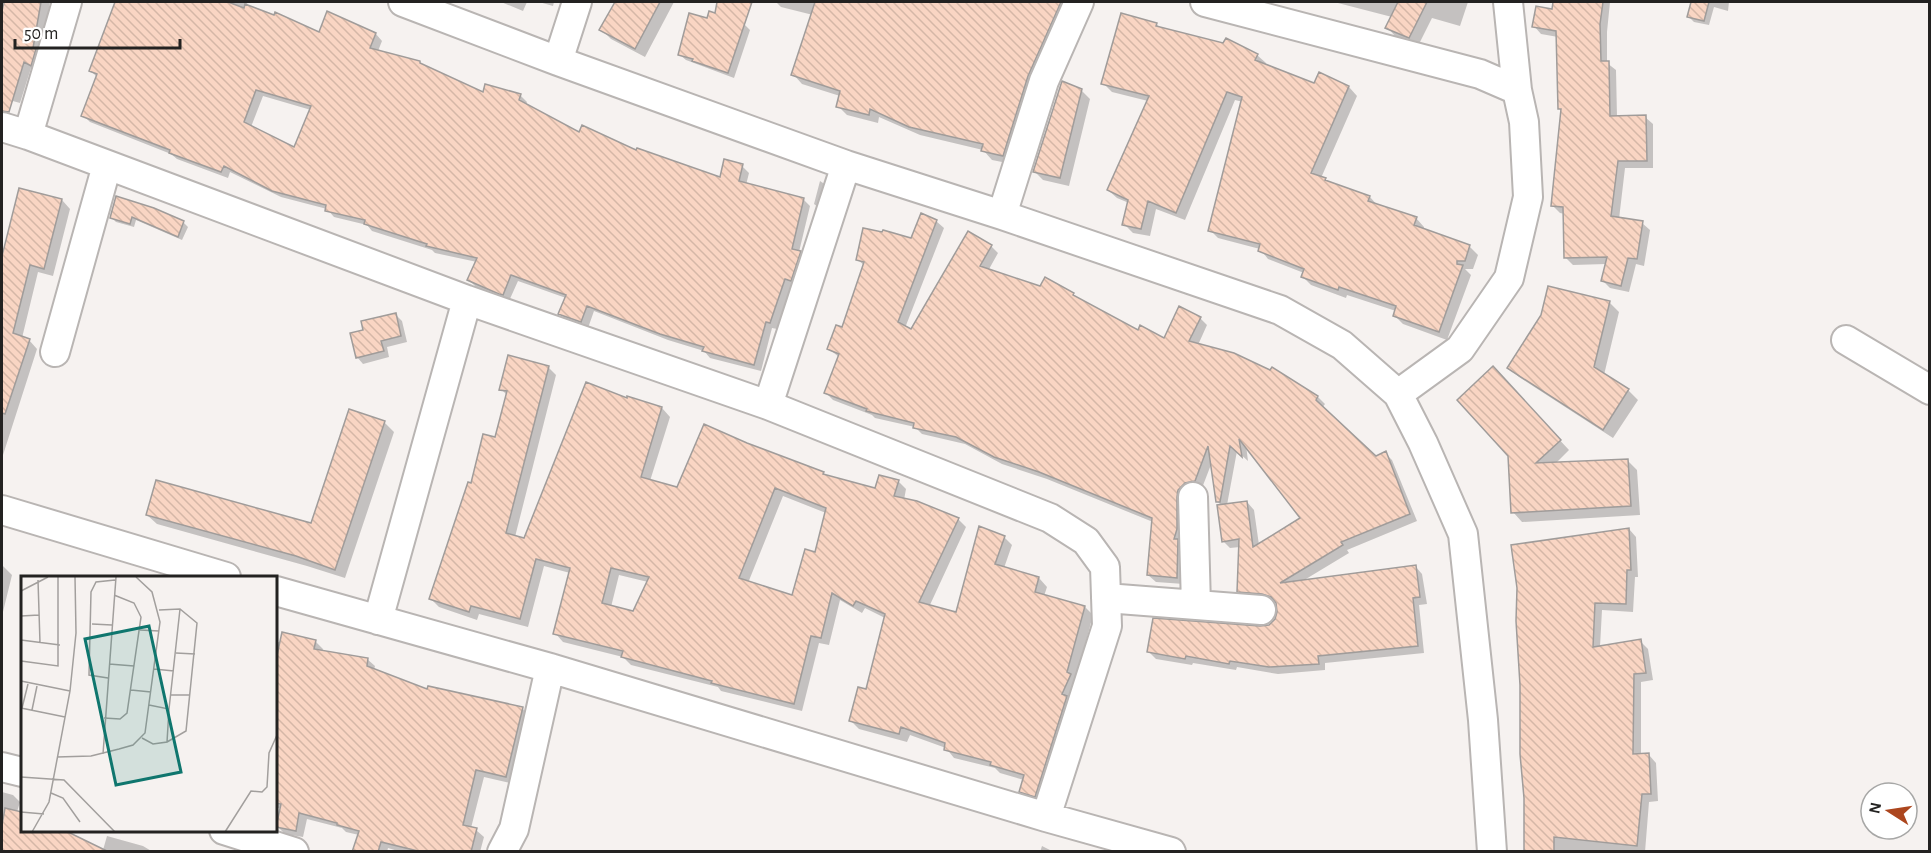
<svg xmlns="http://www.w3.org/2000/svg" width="1931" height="853" viewBox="0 0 1931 853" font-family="'Alegreya Sans',sans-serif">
<defs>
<pattern id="building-back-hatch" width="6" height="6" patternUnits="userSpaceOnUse" patternTransform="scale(1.5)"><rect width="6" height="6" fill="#f9d5c3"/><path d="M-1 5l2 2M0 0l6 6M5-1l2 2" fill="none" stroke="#d5b7a7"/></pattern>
</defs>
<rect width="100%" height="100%" fill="#f6f2f0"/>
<path fill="#0003" fill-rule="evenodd" d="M2 2H50L38 72 31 68 20 103 2 98Z
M135 2H248L246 6 320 34 328 13 376 34 382 41 378 51 424 67 484 94 520 95 527 102 526 105 580 134 721 179 742 166 749 173 746 185 803 199 810 206 799 252 807 259 798 287 791 285 777 329 772 328 761 371 710 358 704 351 668 340 594 311 588 328 567 321 560 314 566 298 518 281 509 301 507 300 476 287 469 280 477 262 435 253 432 250 372 231 367 225 334 217 327 209 281 197 230 172 228 178 177 159 171 154 90 122 83 115 97 77 91 71 133 12ZM263 96 311 110 295 149 251 127Z
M501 2H527L523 11Z
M539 2H554L553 6Z
M616 2H674L645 57 611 39 601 29Z
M776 2H1069L1012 164 992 160 983 150 920 135 879 117 878 123 847 115 838 106 840 96 802 84 793 74 813 15 781 7Z
M1334 2H1468L1460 26 1432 18 1418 46 1395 36 1387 27 1392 17Z
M1554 2H1610L1607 32V63L1616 70 1617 117H1645L1653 124V168H1625L1619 219 1642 223 1650 230 1644 266 1636 264 1629 292 1610 288 1602 280 1606 264 1573 265 1566 258 1565 214 1560 213 1552 205 1562 111 1559 108 1558 37 1541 34 1534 26 1553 11Z
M1693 2H1729L1728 11 1714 7 1709 25 1694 22 1689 17Z
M708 19 744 24 750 30 734 78 686 60 680 55Z
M1156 24 1161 28 1257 55 1266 63 1265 65 1315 85 1319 74 1349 87 1357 96 1321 178 1328 183 1370 197 1378 206 1416 218 1424 227V230L1470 247 1478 255 1473 269H1465L1471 275 1447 340 1403 324 1394 315 1396 311 1347 295 1346 298 1311 285 1303 277 1304 273 1268 259 1260 249 1218 238 1210 230 1243 102 1235 100 1185 220 1156 209 1150 236 1133 233 1124 224 1129 203 1117 198 1108 190 1148 101 1112 92 1103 83Z
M1081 90 1090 99 1069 186 1043 180 1035 172Z
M820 181 826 185 818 207 814 204Z
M20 190 62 200 70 209 53 276 38 272 22 338 29 340 37 349 3 455 2 262Z
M117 198 183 222 188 227 182 240 136 220 134 227 116 222 111 217Z
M936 221 944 228 905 328 911 331 991 246 998 253 988 271 1041 288 1073 295 1078 300 1138 332 1165 340 1200 318 1207 325 1198 345 1271 372 1272 369 1318 397 1325 404 1322 408 1376 458 1385 453 1392 460 1417 521 1347 550 1349 553 1301 582 1415 566 1422 574 1427 604 1419 605 1424 653 1325 663V670L1278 674 1237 667 1236 670 1193 663 1192 665 1156 659 1149 652 1269 626 1276 620 1279 612 1277 603 1271 600 1246 598 1239 591 1240 547 1230 548 1223 541 1222 506 1217 501 1212 462 1202 488 1184 584 1156 582 1148 575 1153 522 1047 479 1002 464 965 444 922 434 915 427 875 418 872 415 833 400 825 392 839 357 829 349 843 329 865 266 858 260 912 240ZM1246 445 1302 518 1259 545 1254 510 1247 502 1227 505 1237 451 1248 461Z
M1609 302 1619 312 1604 375 1628 390 1638 400 1613 438 1519 377 1509 368Z
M395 314 402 321 407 342 387 347 389 357 363 364 357 357 365 331Z
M548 367 556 375 515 537 524 540 628 400 662 408 670 417 650 481 678 489 823 473 827 477 876 489 898 481 906 489 904 500 958 519 966 527 929 607 958 614 1004 537 1012 545 1004 568 1039 578 1047 587 1044 596 1085 607 1093 615 1043 804 1029 800 1021 791 1024 780 1000 773 995 768 954 758 946 748 910 735 907 742 859 729 851 721 867 691 885 618 865 608 862 613 840 600 829 645 819 643 802 711 721 691 718 687 631 665 623 657 563 642 555 633 570 573 544 566 528 627 479 614 477 620 439 607 430 598 472 485 496 439 507 395 501 389ZM783 496 826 513 816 554 793 597 748 583ZM619 575 648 582 634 613 611 607Z
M1502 378 1569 450 1555 464 1628 461 1637 470 1640 515 1522 522 1513 512Z
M384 422 394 432 345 578 307 566 157 524 147 515 312 525Z
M1629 529 1636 537 1638 577H1635L1633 612 1602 610 1600 647 1640 641 1648 649 1653 680 1641 682V755H1649L1656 763 1658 801 1649 802 1645 852H1526V798L1521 754Z
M2 565 12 575 2 616Z
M276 641 281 643 316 642 323 649 322 652 367 659 375 666 374 670 428 691 522 708 529 716 514 784 484 777 471 828 476 830 484 837 480 852H401L388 848 387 852H355L359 835 346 832 342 828 307 819 303 837 285 834 278 827 281 809 276 807Z
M2 792 13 795 20 802 17 812 22 813V830H63L103 850 107 836 143 846 153 852H2Z
M1042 846 1054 852H1040Z"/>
<path fill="url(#building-back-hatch)" stroke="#a09c9a" stroke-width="1.5" fill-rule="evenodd" d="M4 2H41L33 48 36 49 31 66 24 62 9 112 2 111V11Z
M115 2H228L244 8 245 4 274 15 275 12 319 32 327 11 376 33 370 48 420 61V63L483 92 485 84 521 94 519 100 579 132 582 125 636 150 637 148 720 177 724 159 743 164 739 181 804 198 792 249 801 251 791 281 785 279 770 323 766 322 754 365 702 351 704 347 660 334 587 306 581 322 558 314 566 295 511 275 503 295 499 294 467 280 477 258 426 246 427 244 364 224 365 220 325 211 326 205 272 191 224 166 221 172 169 153 170 150 81 116 97 74 89 71ZM256 90 311 106 294 147 244 122Z
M615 2H660L635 49 599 30Z
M717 2H752L728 73 692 61 693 59 678 55 689 13 707 18 709 11 715 13Z
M815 2H1061L1028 76 1003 156 981 151 983 144 909 127 870 109 869 115 836 107 840 91 791 75Z
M1398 2H1427L1409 38 1385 28Z
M1553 2H1603L1600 24 1601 61H1609L1610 116 1646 115 1647 161H1618L1611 216 1643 221 1637 259 1628 258 1621 286 1601 281 1607 257 1564 258 1563 207 1551 206 1561 109H1558L1556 31 1532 27 1536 6 1552 9Z
M1691 2H1709L1704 21 1687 17Z
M1121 13 1157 23 1156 26 1223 43 1226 38 1258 54 1255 60 1314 83 1319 72 1349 86 1311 173 1326 178 1325 180 1370 196 1368 201 1417 217 1414 225 1470 245 1465 261H1457V264L1463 265 1439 332 1393 316 1396 306 1339 287 1338 290 1301 277 1304 269 1258 251 1260 244 1208 231 1242 97 1227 92 1176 213 1148 201 1141 229 1122 225 1128 200 1107 190 1149 96 1101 84Z
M1062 81 1082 89 1060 178 1033 172Z
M19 188 62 199 44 269 30 265 13 333 30 339 5 414 2 413V256Z
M116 196 154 208 184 221 178 237 132 217 130 224 110 218Z
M921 213 937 220 898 322 911 329 968 231 992 245 980 266 1040 286 1045 277 1074 293 1073 295 1138 330 1140 325 1164 338 1179 306 1201 317 1189 341 1234 353 1270 370 1272 367 1318 396 1316 400 1376 456 1386 451 1410 514 1341 542 1343 545 1280 583 1416 565 1420 597 1413 598 1418 646 1318 656 1319 664 1269 667 1230 661 1229 664 1186 656 1185 659 1147 652 1153 618 1260 626 1269 625 1275 619 1277 612 1276 603 1271 597 1262 594 1237 592 1239 539 1222 542 1217 505 1247 501 1253 547 1300 518 1239 439 1242 457 1230 446 1220 502H1216L1208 446 1195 481 1185 483 1178 490 1177 497V529L1174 539H1178L1177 578 1147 575 1152 518 1039 472 994 457 956 437 913 428 914 423 866 411 867 409 824 393 839 354 827 349 836 325 842 327 864 262 856 260 863 228 882 232 883 230 911 238Z
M1548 286 1610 301 1594 367 1629 389 1603 430 1507 368 1541 315Z
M396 313 401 336 381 341 384 351 356 358 350 333 363 330 361 321Z
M508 355 549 366 506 533 524 538 586 382 627 398V396L662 407 641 477 677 487 704 424 747 443 824 472 823 474 875 488 879 475 899 480 894 496 917 501 959 518 919 602 956 612 979 526 1005 536 995 564 1039 577 1035 592 1085 606 1067 672 1071 674 1062 694 1067 696 1035 797 1019 792 1024 775 990 765 991 762 944 750 945 743 901 727 899 734 849 721 858 687 866 689 885 614 856 601 853 606 832 593 821 638 811 636 794 704 711 683 712 681 621 657 623 651 553 634 570 568 536 559 520 619 471 606 469 612 429 599 468 482 471 483 483 434 495 437 507 391 499 390ZM775 488 826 508 815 552 805 549 792 595 739 578ZM611 568 649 577 633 611 602 603Z
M1493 366 1561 440 1536 463 1628 459 1631 506 1511 513 1508 456 1457 400Z
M349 409 385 421 335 570 296 556 146 515 156 480 311 523Z
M1629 528 1631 570H1627L1626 604 1595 603 1593 647 1641 639 1646 673 1634 674 1633 754 1649 753 1651 794H1642L1637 846 1554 837V852H1524V798L1520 754V685L1516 621 1517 588 1511 545Z
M282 632 316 640 314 649 368 658 367 666 427 689 428 686 523 707 506 777 476 770 463 825 477 828 471 852H422L381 842 378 852H352L359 831 337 825V823L299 813 296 831 276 827 281 804 276 803V660Z
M5 808 22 812V831H66L109 852H2V825Z"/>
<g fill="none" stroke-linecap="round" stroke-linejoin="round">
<defs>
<path id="minor" d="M403 2 558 61 846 165 1002 215 1280 310 1342 345 1398 394 1423 443 1463 534 1483 720 1492 852
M1205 2 1480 74 1517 90 1524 122 1528 197 1509 278 1460 349 1398 394
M1508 2 1517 90
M558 61 577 2
M2 127 28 135 467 300 768 405 1050 518 1086 541 1105 567 1107 626 1046 817
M28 135 67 2
M1002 215 1044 81 1079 2
M1846 340 1930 390
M55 352 107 165
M768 405 846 165
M1193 497 1196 605
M2 510 226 577
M276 591 550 668 1046 817 1171 852
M1106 598 1261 610
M378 620 467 300
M2 767 22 772
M224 830 294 852
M502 852 514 829 550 668"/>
</defs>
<use href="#minor" stroke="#b9b5b3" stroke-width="32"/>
<use href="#minor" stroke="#fff" stroke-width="28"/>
</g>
<g transform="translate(21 576)">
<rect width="256" height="256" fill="#f6f2f0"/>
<path fill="none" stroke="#a29f9d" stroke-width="1.5" d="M17 4 19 67M0 15 27 1M138 34 159 33 176 47 165 155 146 166M0 40 18 39M71 48 91 49M119 54 138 55M0 64 39 69M155 77 174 78M0 85 37 90V1M88 88 113 90M133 93 153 95M87 102 68 99 70 16 75 6 94 4M0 105 49 115M110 114 130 116M150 119H169M0 132 44 141M1 132 7 108M148 133 159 33M11 134 16 110M83 142 99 143 106 137 120 41 113 27 93 19M121 162 132 168 146 166 148 133 128 129M82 178 95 1M36 181 70 180 98 173 112 169 124 157 139 46 131 16 115 1M0 201 43 204 94 256M30 217 42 222 59 246M0 236 23 238M11 256 28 226 49 115 55 57 54 1M204 256 230 215 241 216 246 211 248 177 256 159"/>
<path fill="#0f766e" fill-opacity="0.15" stroke="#0f766e" stroke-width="3" d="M128 50 160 196 95 209 64 63Z"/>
<rect width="256" height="256" fill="none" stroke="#232221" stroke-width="3"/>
</g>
<rect width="1931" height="853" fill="none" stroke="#232221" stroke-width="6"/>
<g transform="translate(1889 811) rotate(282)"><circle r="28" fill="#ffffff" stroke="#a7a7a6" stroke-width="1.5"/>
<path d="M0-4.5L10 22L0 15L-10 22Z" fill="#ac461e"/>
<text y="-9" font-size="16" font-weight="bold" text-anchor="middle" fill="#232221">N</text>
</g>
<path d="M15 39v9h165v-9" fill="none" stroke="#232221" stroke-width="3"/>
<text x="24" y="39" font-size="18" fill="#232221" stroke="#ffffff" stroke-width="4.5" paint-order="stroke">50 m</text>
</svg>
